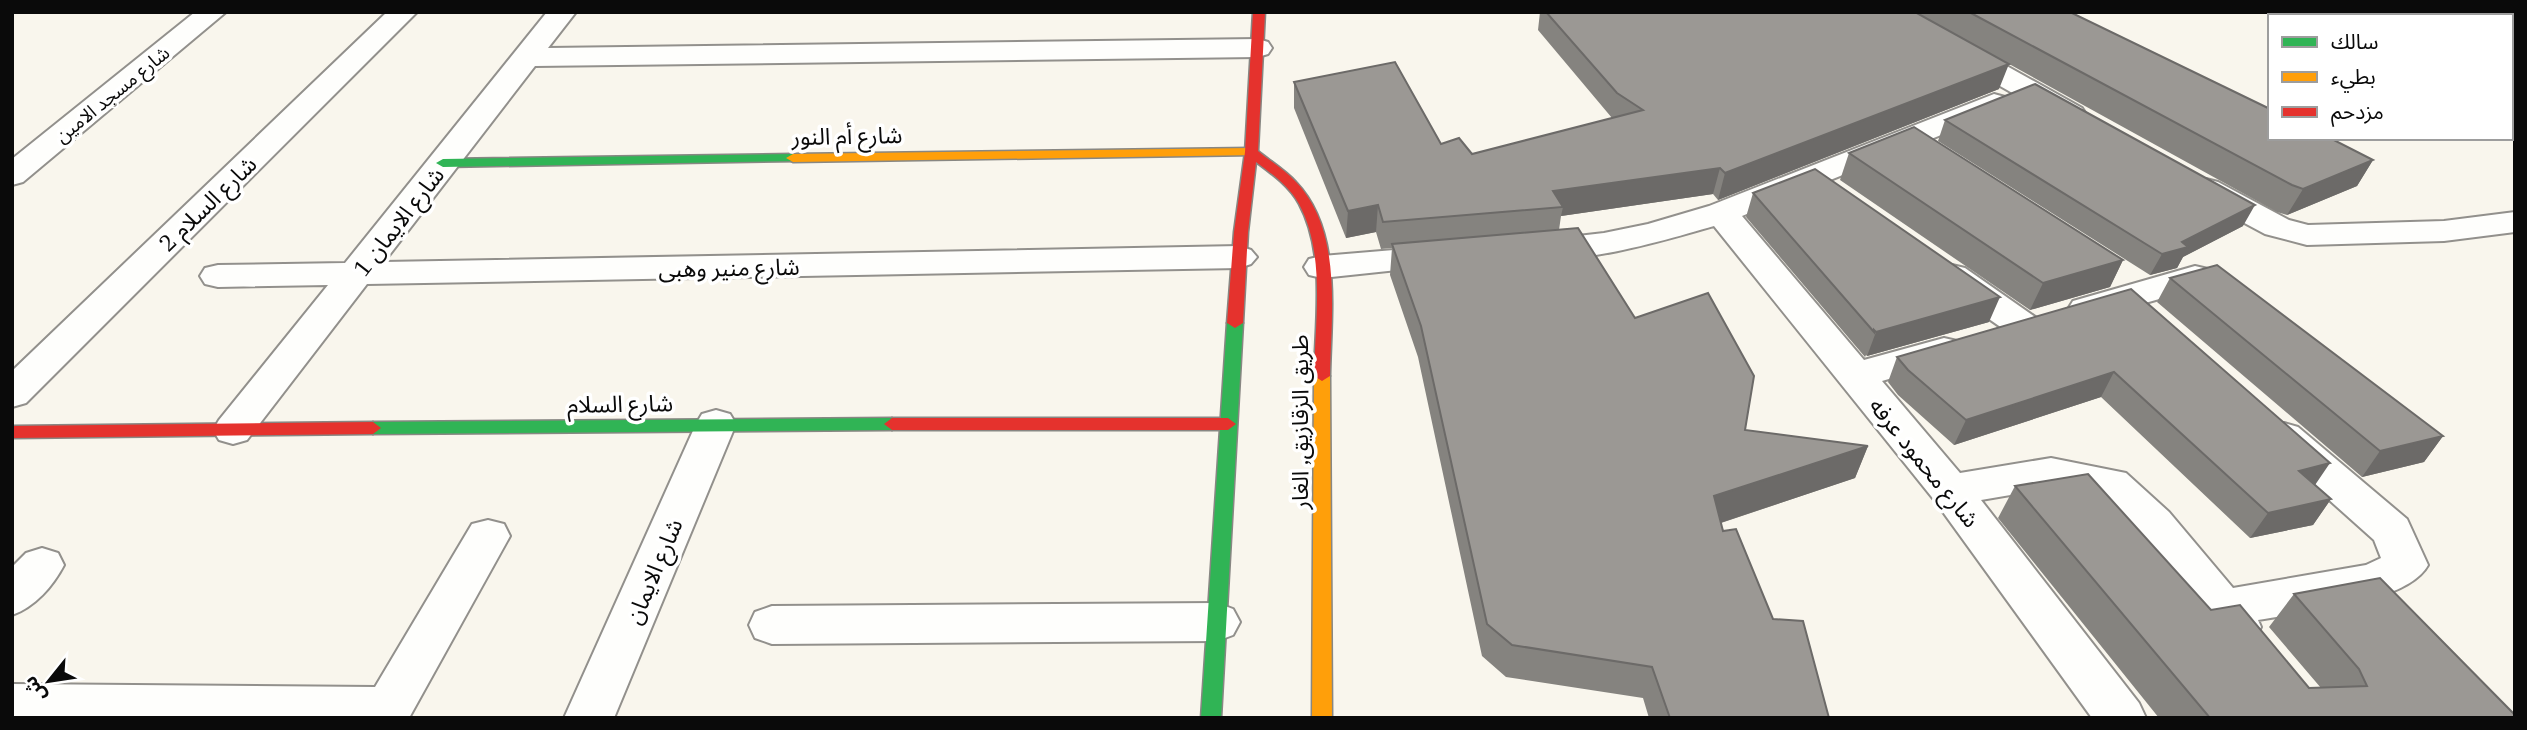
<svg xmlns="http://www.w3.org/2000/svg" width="2527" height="730" viewBox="0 0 2527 730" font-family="'IBM Plex Serif','Noto Sans Arabic',serif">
<rect width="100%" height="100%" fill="#f9f6ed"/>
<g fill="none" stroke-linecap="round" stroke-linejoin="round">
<defs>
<path id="street" d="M195 12H226L23 182 12 185V159Z
M387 12H417L26 403 12 407V371Z
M547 12H576L548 48 1258 39 1268 42 1272 48 1268 54 1258 57 535 66 384 262 1239 246 1251 250 1257 257 1251 264 1239 268 367 284 247 440 233 444 219 440 213 430 219 420 328 285 218 287 205 284 200 276 205 268 218 265 345 263Z
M1959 42 1969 45 2082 108 2086 114 2082 120 2071 123 2060 120 1949 57 1945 51 1949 45Z
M1994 94 2005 97 2009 103 2005 109 1742 216 1864 360 1944 338 1957 341 1963 350 1957 359 1882 381 1960 473 2051 458 2126 473 2169 512 2233 588 2366 565 2381 558 2374 540 2270 447 2264 437 2270 427 2284 423 2298 427 2407 519 2428 565C2407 604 2300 612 2258 620L2261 627 2255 640 2238 646 2221 640 2139 534 2098 497 2051 488 1981 500 2139 703 2146 718H2092L1935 501 1714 226C1666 240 1572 268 1525 256L1520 249 1525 242 1604 233 1648 224 1709 206Z
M2206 179 2218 182 2289 220 2308 225 2444 221 2515 212V232L2444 241 2307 245 2265 234 2194 196 2190 189 2194 182Z
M1442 246 1454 250 1460 257 1454 264 1322 278 1309 275 1304 267 1309 259 1322 256Z
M1952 265 1965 268 2038 319 2044 327 2038 335 2025 339 2012 335 1939 284 1934 276 1939 268Z
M2195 266 2208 269 2213 277 2208 285 2086 320 2073 317 2068 309 2073 301Z
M716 410 730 414 736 424 614 718H564L696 424 702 414Z
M488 520 504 524 510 536 409 718H12V684L375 687 472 524Z
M42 548 58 553 64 565C53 586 35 607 12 615V567L26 553Z
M1217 603 1233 609 1240 622 1233 635 1217 641 772 644 755 638 749 625 755 612 772 606Z"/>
<path id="fast" d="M793 154 798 155V161L443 167 436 163 443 159Z
M1235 318 1243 323 1221 718H1201L1227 323Z
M892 418 900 424 892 430 373 434 365 428 373 422Z"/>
<path id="slow" d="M1251 148 1256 149V155L793 162 786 158 793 154Z
M1322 371 1330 376 1332 718H1312L1314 376Z"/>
<path id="jam" d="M1253 12H1265L1258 151C1270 161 1285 170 1296 182 1343 231 1331 314 1330 376L1322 381 1314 376C1315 322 1326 254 1299 204 1289 186 1272 174 1256 162L1248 232 1243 323 1235 328 1227 323 1234 232 1245 152Z
M892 418H1228L1236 424 1228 430H892L884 424Z
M373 422 381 428 373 434 12 438V426Z"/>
</defs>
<use href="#street" stroke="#92908c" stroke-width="4"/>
<use href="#fast" stroke="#888783" stroke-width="3"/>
<use href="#slow" stroke="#888783" stroke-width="3"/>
<use href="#jam" stroke="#888783" stroke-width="3"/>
<use href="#street" fill="#fefefc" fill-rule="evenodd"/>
<use href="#fast" fill="#30b455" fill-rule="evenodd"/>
<use href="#slow" fill="#ff9f0a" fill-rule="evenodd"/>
<use href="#jam" fill="#e5322d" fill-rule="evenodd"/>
</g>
<path fill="#85837f" d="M1540 12H2070L2373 160 2357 186 2287 215 2277 212 1922 16 1999 89 1718 200 1713 194 1561 216 1559 230 1635 318 1745 430 1868 446 1855 478 1721 523 1723 531 1829 718H1649L1643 698 1506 677 1482 656 1418 357 1390 275 1392 248 1381 249 1376 232 1346 238 1294 108V82L1441 144 1472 154 1612 118 1538 30Z
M2450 12H2515V39H2511V16H2458Z
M1945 120 2243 226 2183 257 2177 268 2150 275 1938 141Z
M1849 153 2123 260 2110 287 2030 310 1840 180Z
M1753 193 1989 322 1867 356 1866 355 1865 357 1746 217Z
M2170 278 2443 436 2424 462 2362 477 2157 302Z
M2131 289 2315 485 2331 499 2313 525 2250 538 2101 397 1954 445 1898 395 1888 382 1897 357Z
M2015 486 2211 610 2309 688H2321L2269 627 2294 594 2515 718H2159L1998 518Z"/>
<path fill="#6c6a68" d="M2009 64 1999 89 1718 200 1725 173Z
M2373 160 2357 186 2287 215 2303 189Z
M1720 168 1713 194 1561 216 1563 207 1553 191Z
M1378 205 1376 232 1346 238 1348 211Z
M2255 205 2243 226 2183 257 2177 268 2150 275 2162 254 2182 242Z
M2123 260 2110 287 2030 310 2043 283Z
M2000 297 1989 322 1867 356 1876 332Z
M2114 372 2101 397 1954 445 1966 420Z
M2443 436 2424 462 2362 477 2380 451Z
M1868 446 1855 478 1705 528 1714 496Z
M2330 463 2313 488 2299 471Z
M2331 499 2313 525 2250 538 2268 513Z"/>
<path fill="#9b9894" stroke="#6c6a68" stroke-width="2" d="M1546 12H1915L2009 64 1725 173 1720 168 1553 191 1563 207 1383 222 1378 205 1348 211 1294 82 1395 62 1441 144 1459 138 1472 154 1643 110 1617 93Z
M1969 12H2070L2270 109V138H2330L2373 160 2303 189 2292 185Z
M2035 84 2255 205 2182 242 2188 247 2162 254 1945 120Z
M1914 127 2123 260 2043 283 1849 153Z
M1815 169 2000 297 1876 332 1874 330V332L1753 193Z
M1578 228 1635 318 1708 293 1754 376 1745 430 1868 446 1714 496 1723 531 1736 529 1773 619 1803 621 1829 718H1670L1652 667 1512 645 1487 624 1421 326 1392 244Z
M2217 265 2443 436 2380 451 2170 278Z
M2131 289 2330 463 2299 471 2331 499 2268 513 2114 372 1966 420 1908 370 1897 357Z
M2088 474 2211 610 2240 605 2309 688 2367 686 2359 669 2294 594 2380 578 2515 715V718H2210L2015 486Z"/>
<g text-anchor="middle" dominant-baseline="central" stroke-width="7" stroke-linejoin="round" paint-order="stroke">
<g font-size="19" fill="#0a0a0a" stroke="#fff">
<text transform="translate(112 94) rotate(-39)">شارع مسجد الامين</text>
</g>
<g font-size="23" fill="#0a0a0a" stroke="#fff">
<text transform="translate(847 135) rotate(-1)">شارع أم النور</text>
<text transform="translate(207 203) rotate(-44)">شارع السلام 2</text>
<text transform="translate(398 221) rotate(-52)">شارع الايمان 1</text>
<text transform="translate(729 267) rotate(-1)">شارع منير وهبى</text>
<text transform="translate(620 403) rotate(-1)">شارع السلام</text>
<text transform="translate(1299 422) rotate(-90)">طريق الزقازيق, الغار</text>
<text transform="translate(1925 462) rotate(51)">شارع محمود عرفه</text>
<text transform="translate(653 571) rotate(-67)">شارع الايمان</text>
</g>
</g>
<rect width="2527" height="730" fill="none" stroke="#0a0a0a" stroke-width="28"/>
<rect x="2268" y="14" width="245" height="126" fill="#ffffff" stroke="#9d9d9d" stroke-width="2"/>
<rect x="2282" y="37" width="35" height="10" fill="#30b455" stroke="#9d9d9d" stroke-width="2"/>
<text x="2331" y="49" font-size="21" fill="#0a0a0a">سالك</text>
<rect x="2282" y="72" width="35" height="10" fill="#ff9f0a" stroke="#9d9d9d" stroke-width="2"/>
<text x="2331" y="84" font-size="21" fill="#0a0a0a">بطيء</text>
<rect x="2282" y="107" width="35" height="10" fill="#e5322d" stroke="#9d9d9d" stroke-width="2"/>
<text x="2331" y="119" font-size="21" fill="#0a0a0a">مزدحم</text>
<g transform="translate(49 681) rotate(240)" stroke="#ffffff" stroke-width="5" paint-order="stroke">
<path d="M0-5L12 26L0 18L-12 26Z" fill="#0a0a0a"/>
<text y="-10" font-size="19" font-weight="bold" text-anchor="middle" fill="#0a0a0a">ش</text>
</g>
</svg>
